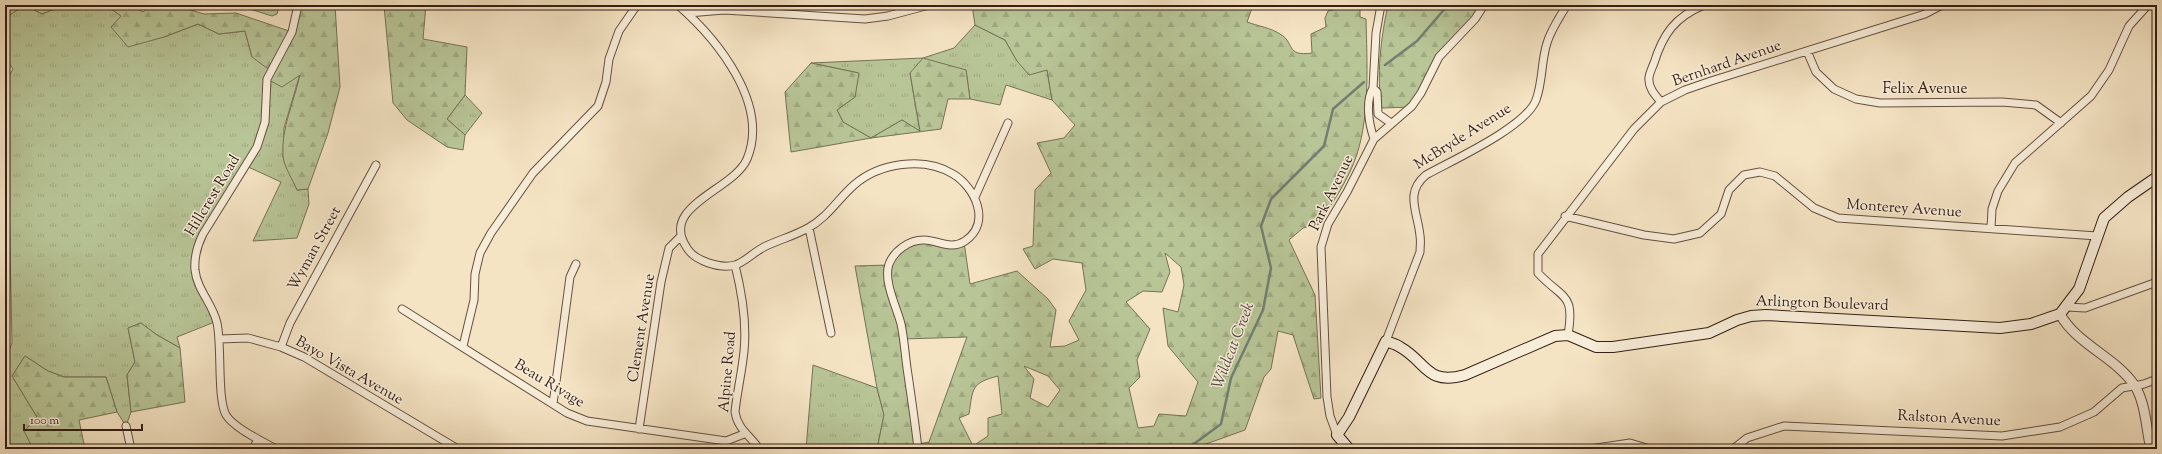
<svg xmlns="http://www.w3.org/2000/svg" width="2162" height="454" viewBox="0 0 2162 454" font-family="'Sorts Mill Goudy',serif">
<defs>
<pattern id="grass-tufts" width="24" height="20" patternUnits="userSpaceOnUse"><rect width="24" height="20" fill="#b8c597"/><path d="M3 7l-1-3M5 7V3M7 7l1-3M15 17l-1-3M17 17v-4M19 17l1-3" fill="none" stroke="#9fa981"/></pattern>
<pattern id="forest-firs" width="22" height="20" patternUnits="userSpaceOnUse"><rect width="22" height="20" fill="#b8c597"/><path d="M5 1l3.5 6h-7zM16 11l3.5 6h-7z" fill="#9fa981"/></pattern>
</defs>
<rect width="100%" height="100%" fill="#f5e4c4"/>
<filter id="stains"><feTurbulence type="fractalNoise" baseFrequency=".005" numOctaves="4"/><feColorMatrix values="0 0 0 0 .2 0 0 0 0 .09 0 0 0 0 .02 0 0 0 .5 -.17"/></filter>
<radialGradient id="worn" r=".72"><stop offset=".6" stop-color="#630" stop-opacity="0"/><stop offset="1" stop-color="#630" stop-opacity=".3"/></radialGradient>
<path fill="url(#grass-tufts)" stroke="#767256" d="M25 5 42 14 64 5H88L110 8 121 16 164 37 198 24 219 34 245 31 252 57 300 74 284 128 283 157 297 190 308 189 309 204 297 238 253 241 281 182 246 166 203 234 195 268 217 321 177 337 180 348 157 335 141 323 128 328 135 362 127 375 131 412 126 426 117 412 106 377H64L48 371 25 356 12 376 37 417 33 449H5V360L12 343 9 196 5 184V83L13 69 5 58V18Z
M975 25 1005 40 1017 61 1047 70 1052 100 1006 85 1000 105 970 99 966 70 910 73 920 132 902 120 871 138 843 122 837 110 855 97 858 73 811 63 923 58 954 48Z
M465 95 482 113 465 135 447 119Z
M813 365 877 388 884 415 877 449H806Z"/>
<path fill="url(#forest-firs)" stroke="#767256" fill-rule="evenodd" d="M5 5H82H64L42 14 25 5 5 18Z
M88 5H129L143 12 152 5H188L187 9 204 14 236 13 292 32 298 5H335L340 87 328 133 308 189 297 190C293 180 284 167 283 156 281 128 294 102 300 75L282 87 267 79 271 71 252 57 245 31 219 34 198 24 164 37 128 47 111 27 121 16 110 8Z
M384 5H426L423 39 467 47 465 95 447 119 465 135 463 150 447 147 407 120 393 103Z
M972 5H1272L1252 8 1247 22C1258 26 1271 28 1280 34 1295 42 1285 57 1312 53L1311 34 1326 27 1325 18 1328 11 1349 6 1360 9V17L1366 19C1367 61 1370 114 1357 154 1349 179 1333 202 1319 224L1303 228 1289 240 1315 295 1321 398 1314 399 1293 335 1278 331 1271 369 1264 377 1245 430 1192 449H877L884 415 877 388 855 266 888 265 899 248 922 239 944 245 964 242 970 284 1017 271 1048 299 1056 310 1050 347 1065 346 1079 340 1069 321 1086 290 1082 263 1053 259 1035 269 1023 249 1033 246 1035 190 1051 173 1037 143 1064 138 1075 125 1052 100 1047 70 1029 75 1017 61 1005 40 975 25ZM1165 253 1181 267 1184 285 1178 312 1163 308 1168 346 1198 382 1186 416 1159 414 1154 426 1138 428 1129 388 1140 377 1137 360 1150 329 1126 302 1143 291 1162 292 1170 272ZM967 337 929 442 918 444 903 339ZM1024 366 1048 376 1060 390 1048 407 1030 398 1034 379ZM998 376 1002 414 988 418V436L973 446 959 418 969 414C973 388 971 383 998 376Z
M1388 5H1488C1475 26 1456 40 1442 59 1431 75 1425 92 1413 107L1382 108C1376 78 1381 36 1388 5Z
M923 58 966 70 970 99H948L941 129 871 138 791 152 785 92 811 63 859 73 855 97 837 110 843 122 871 138 902 120 920 131 910 73Z
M141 323 157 335 180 348 185 402 131 412 127 375 135 362 128 328Z
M25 356 48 371 64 377H106L117 412 79 420 85 449H33L24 431 37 417 12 376Z"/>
<path fill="#b8c597" stroke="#767256" d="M237 5H279L277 14 272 16Z"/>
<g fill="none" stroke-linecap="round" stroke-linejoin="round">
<path stroke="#727f72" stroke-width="2.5" d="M1385 65 1417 41 1448 5
M1081 449 1100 444 1135 449
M1187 449 1221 424 1231 378 1263 310 1271 268 1261 226 1271 199 1324 146 1333 109 1364 82"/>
<defs>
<path id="minor" d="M678 5C717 39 770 104 747 159 734 190 658 206 687 248 695 261 720 269 735 265 745 262 754 252 764 247 778 240 794 236 808 228 827 218 838 199 854 185 879 163 924 156 953 174 975 187 992 223 965 241 950 251 936 239 923 240 909 240 894 251 889 264 883 281 897 308 901 324 904 338 905 353 907 368 911 395 915 422 918 449
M688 13 724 10 865 19 888 16 929 5
M1807 51 1816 72 1834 89 1856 99 1880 103 2002 102 2036 105 2061 123
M1373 88 1377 92 1378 114 1391 123
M1661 102C1656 96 1648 88 1649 78 1649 74 1652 68 1654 63 1663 34 1675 17 1704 5
M1374 139C1369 124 1365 102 1373 88L1376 33 1381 5
M975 197 1008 123
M1565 216 1644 235 1674 239 1700 233 1721 214 1729 190 1744 175 1760 172 1775 176 1814 208 1838 218 2097 236
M809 228 831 333
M1991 228 1992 209 1998 191 2015 163 2091 96 2109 70 2129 26 2148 5
M735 265C742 293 747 322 744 351 742 372 737 392 735 412 738 430 750 435 759 449
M2067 307 2085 308 2157 282
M402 309 567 413 587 421 726 441 744 434
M1568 335C1575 292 1563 300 1538 273V254L1634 129 1661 102 1685 90 1711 81 1925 14 1942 5
M220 339 248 338 281 347 304 357 458 449
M1386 341 1420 252C1420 247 1421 241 1420 236 1418 212 1404 193 1426 175 1453 160 1526 127 1536 100 1543 81 1541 61 1547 43 1551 30 1560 16 1567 5
M463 346 474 300 475 274 480 253 491 233 533 173 598 106 606 82 609 59 619 31 637 5
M281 347 290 323 376 165
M553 404 570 277 576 264
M126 426 131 449
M639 429 661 282 669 248 681 236
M1337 435 1330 416 1327 397 1321 247 1328 224 1347 192 1374 139 1412 106 1421 93 1439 57 1475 19 1484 5
M253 449 258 439
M276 449C262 441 234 428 226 415 217 399 222 345 217 323 213 304 197 290 195 270 194 257 197 246 203 234L257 147 265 122 267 79 292 32 298 5
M1590 449 1630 443 1650 449
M1733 449 1747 438 1784 426 2002 436 2060 427 2094 412 2122 388 2144 384 2157 379"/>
<path id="tertiary" d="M2060 314C2077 345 2116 357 2135 386 2146 404 2146 429 2151 449"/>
<path id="secondary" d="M1349 449 1337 435 1349 417 1386 341C1390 343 1396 344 1400 347 1427 362 1426 386 1465 375L1555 336 1568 335 1596 347H1613L1709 333 1737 320 1751 316 1766 315 2000 328 2031 324 2060 314 2079 289 2104 218 2128 197 2157 177"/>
</defs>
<use href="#minor" stroke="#645040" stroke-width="9"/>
<use href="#tertiary" stroke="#645040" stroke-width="11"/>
<use href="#secondary" stroke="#341e14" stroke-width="12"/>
<use href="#minor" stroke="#f8edd9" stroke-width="7"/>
<use href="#tertiary" stroke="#f8edd9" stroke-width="9"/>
<use href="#secondary" stroke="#f8edd9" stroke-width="10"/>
</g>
<g text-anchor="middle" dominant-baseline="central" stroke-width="3" stroke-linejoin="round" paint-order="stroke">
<g font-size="15" fill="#341e14" stroke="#f8edd9">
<text transform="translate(1727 64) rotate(-19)">Bernhard Avenue</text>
<text x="1925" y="89">Felix Avenue</text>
<text transform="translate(1463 137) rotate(-32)">McBryde Avenue</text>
<text transform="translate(1332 193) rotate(-64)">Park Avenue</text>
<text transform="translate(213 196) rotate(-59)">Hillcrest Road</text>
<text transform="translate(1904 209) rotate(4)">Monterey Avenue</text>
<text transform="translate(315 249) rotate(-61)">Wyman Street</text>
<text transform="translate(1822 304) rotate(2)">Arlington Boulevard</text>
<text transform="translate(642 328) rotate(-81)">Clement Avenue</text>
<text transform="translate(349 371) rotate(30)">Bayo Vista Avenue</text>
<text transform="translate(728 372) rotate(-85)">Alpine Road</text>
<text transform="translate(549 384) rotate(31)">Beau Rivage</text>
<text transform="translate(1949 419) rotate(3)">Ralston Avenue</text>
</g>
<g font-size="16" font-style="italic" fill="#534e43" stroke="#f8edd9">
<text transform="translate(1234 346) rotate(-69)">Wildcat Creek</text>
</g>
</g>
<rect width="2162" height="454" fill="none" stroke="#f5e4c4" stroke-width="20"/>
<rect x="6" y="6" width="2150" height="442" fill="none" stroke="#341e14" stroke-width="2"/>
<rect x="10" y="10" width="2142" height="434" fill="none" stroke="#341e14"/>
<path d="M24 424v6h118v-6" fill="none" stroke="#341e14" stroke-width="2"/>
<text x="30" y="424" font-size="12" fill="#341e14" stroke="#f8edd9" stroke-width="3" paint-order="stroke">100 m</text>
<rect width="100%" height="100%" filter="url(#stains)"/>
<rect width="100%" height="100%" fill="url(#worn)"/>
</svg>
